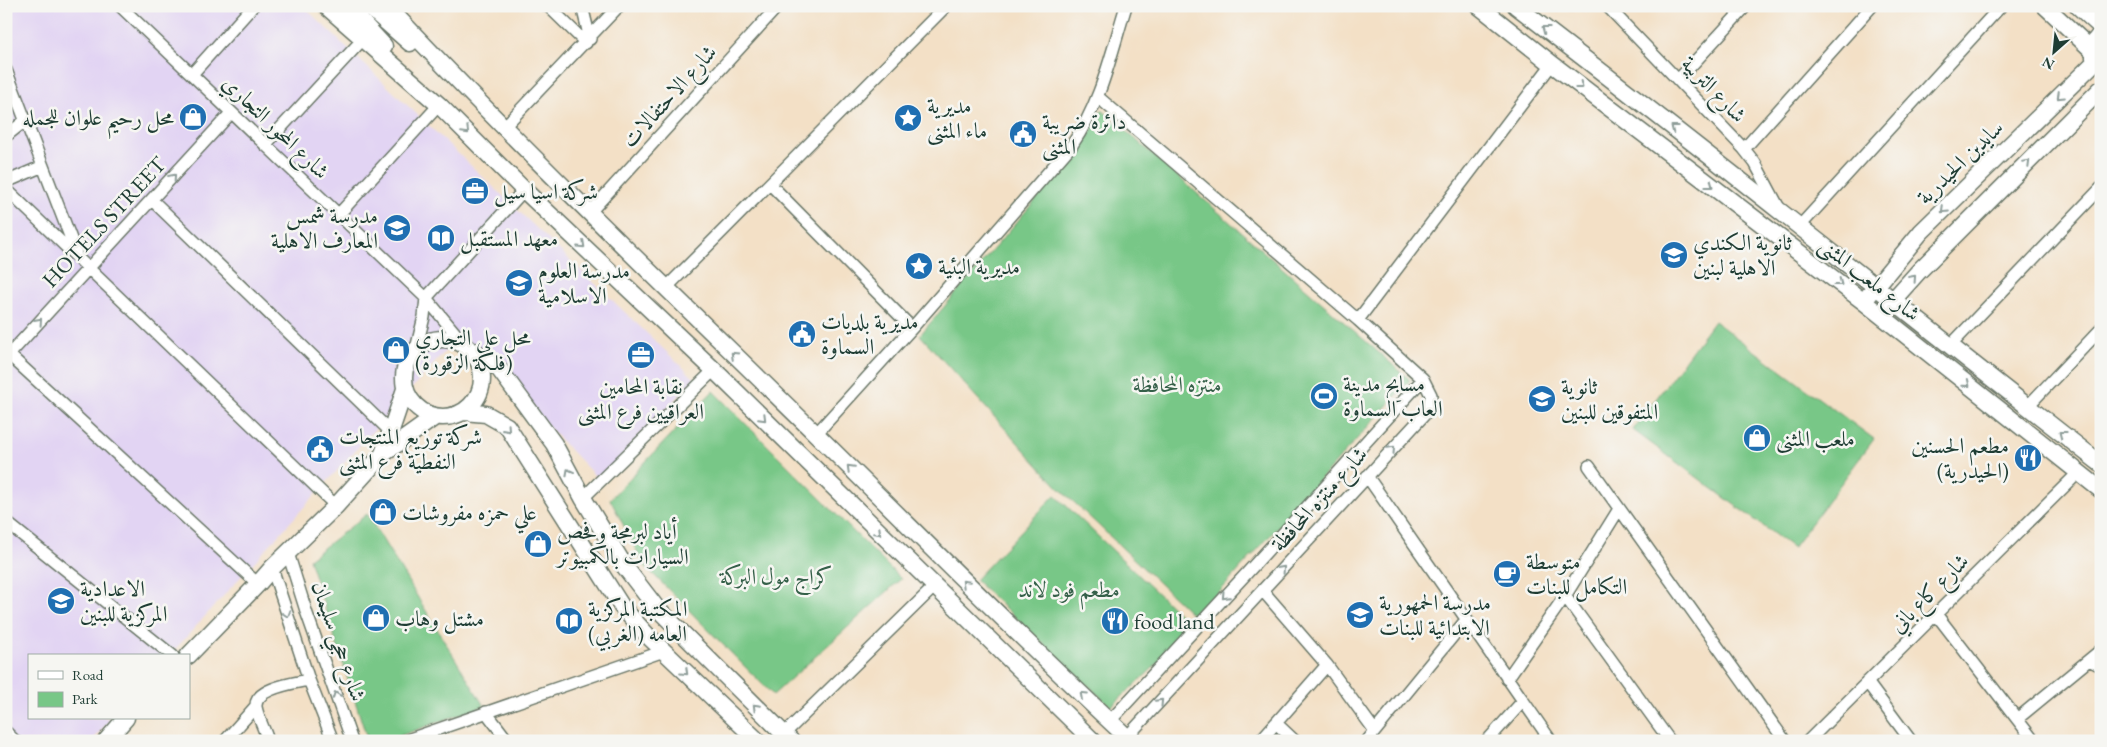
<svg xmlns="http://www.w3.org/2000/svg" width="2107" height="747" viewBox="0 0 2107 747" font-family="'EB Garamond',Amiri,serif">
<rect width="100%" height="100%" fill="#f6f6f2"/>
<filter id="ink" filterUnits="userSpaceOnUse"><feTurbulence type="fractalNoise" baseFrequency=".02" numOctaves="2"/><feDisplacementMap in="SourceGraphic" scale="10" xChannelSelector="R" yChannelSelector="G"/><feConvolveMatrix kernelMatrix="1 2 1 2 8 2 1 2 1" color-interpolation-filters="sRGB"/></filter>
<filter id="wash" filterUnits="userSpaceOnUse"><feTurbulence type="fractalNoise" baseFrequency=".0096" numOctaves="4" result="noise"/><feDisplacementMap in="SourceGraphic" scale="20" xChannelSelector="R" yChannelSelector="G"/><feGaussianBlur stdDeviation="1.12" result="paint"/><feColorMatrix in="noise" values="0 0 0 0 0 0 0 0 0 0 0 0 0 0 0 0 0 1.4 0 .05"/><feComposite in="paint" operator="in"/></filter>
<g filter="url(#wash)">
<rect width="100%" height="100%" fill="#f3e0c6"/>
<path fill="#e2d4f3" d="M6 6H303L695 379 599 480 460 335 169 656H29V718H112L92 741H6Z"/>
<path fill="#78c787" stroke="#4c825e" d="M1102 110 1410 380 1196 618 1058 487 920 335 1085 142Z
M1714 321 1874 439 1793 548 1633 430Z
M713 391 901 579 773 695 644 565 610 499Z
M1055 495 1195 629 1111 707 975 580Z
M367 514 484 706 385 741H368L309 559Z"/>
</g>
<g filter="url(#ink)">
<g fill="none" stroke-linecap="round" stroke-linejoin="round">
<defs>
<path id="street" d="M120 6 426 298 465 345
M548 6 586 43
M582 6 590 39
M1607 6 1744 149 1755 163 1778 206
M6 70 76 252
M192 74 253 6
M1678 80 1746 6
M1098 97 1358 320 1423 379 1431 395 1430 405 1425 414 1127 737
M504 127 619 6
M6 136 26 120
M265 145 363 39
M1744 149 1872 6
M6 182 43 166
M770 184 912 328
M6 189 336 506
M153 201 391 432
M590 212 778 6
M339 214 439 105
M1800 226 2001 6
M666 288 946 6
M426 298 524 190
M1358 320 1552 64
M1950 346 2101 188
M416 349 424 317 426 298
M6 352 258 584
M6 358 231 113
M2027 407 2101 329
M816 434 912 328 1072 145C1101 103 1111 54 1126 6
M1589 466 1785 741
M1367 476 1551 741
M583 498 714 370
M6 522 173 656
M288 553 307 614 352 741
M272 568 309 680 333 741
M1263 591 1327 665 1375 731
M1565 596 1670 741
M1936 614 2034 741
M2089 660 2101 666
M1507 679 1565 596 1619 509
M1867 682 1911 741
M486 712 508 741
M2017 719 2101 650
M1110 721 1247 573 1423 379
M1277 724 1295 741
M6 732 15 741
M784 734 934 587
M225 741 256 706
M268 741C265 730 258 718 256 707 254 688 295 683 309 680
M404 741 664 651
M1260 741 1327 665
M1367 741 1466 620
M1487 741 1523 701
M1808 741 2078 473"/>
<path id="secondary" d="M326 6 439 105 524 190 714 370 1093 741
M347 6 384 46
M368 6 410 43
M387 6C525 153 671 292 815 433 920 536 1023 641 1131 741
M1479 6 1552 64 1864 302 2101 490
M1516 6C1713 156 1906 312 2101 464
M2045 6 2092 50
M2078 6 2101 27
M2094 58V42L2101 33
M1869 295 1921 232 2095 62
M1885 309 1919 271 2101 89
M404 378a39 39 0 1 1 78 0a39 39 0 1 1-78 0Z
M474 351 499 369 554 444 583 498 625 567 655 606 791 741
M464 412 486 414 507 426 622 607 648 636 758 741
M383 454 405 389
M188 656 258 584 272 568 336 506 383 454 435 417
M106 741 126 718"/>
</defs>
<use href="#street" stroke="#697667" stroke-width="14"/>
<use href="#secondary" stroke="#697667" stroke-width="19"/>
<use href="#street" stroke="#fff" stroke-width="11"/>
<use href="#secondary" stroke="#fff" stroke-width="16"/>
</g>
<defs><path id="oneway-chevron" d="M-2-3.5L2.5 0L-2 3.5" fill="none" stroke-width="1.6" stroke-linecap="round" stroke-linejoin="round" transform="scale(1.25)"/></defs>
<g stroke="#8f9e9a">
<use href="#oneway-chevron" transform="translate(1545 29) rotate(-142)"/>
<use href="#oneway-chevron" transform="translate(1580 86) rotate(37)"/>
<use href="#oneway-chevron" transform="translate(2060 96) rotate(136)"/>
<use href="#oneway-chevron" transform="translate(1674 128) rotate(-142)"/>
<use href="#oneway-chevron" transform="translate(466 131) rotate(45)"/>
<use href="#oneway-chevron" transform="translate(2027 163) rotate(-45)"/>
<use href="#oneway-chevron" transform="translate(173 177) rotate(-49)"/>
<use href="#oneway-chevron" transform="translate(1710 185) rotate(37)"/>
<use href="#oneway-chevron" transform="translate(1944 210) rotate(136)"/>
<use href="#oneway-chevron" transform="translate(582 245) rotate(43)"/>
<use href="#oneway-chevron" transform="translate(1913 278) rotate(-48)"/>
<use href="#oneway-chevron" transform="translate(1839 283) rotate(37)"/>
<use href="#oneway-chevron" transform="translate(39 321) rotate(-48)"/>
<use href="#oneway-chevron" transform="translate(734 355) rotate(-136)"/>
<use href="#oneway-chevron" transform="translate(1967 384) rotate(39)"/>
<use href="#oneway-chevron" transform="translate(763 418) rotate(45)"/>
<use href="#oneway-chevron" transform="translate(507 429) rotate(48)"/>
<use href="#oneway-chevron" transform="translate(2062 434) rotate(-142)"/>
<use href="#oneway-chevron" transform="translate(1392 449) rotate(-47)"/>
<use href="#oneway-chevron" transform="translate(850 468) rotate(-135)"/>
<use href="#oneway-chevron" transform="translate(569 472) rotate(-118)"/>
<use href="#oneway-chevron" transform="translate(878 532) rotate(45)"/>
<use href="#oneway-chevron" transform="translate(1282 569) rotate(-48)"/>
<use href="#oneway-chevron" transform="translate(965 583) rotate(-135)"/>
<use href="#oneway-chevron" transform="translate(1225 596) rotate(133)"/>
<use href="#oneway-chevron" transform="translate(287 614) rotate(72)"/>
<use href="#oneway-chevron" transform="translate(685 672) rotate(44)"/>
<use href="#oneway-chevron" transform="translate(336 695) rotate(-110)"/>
<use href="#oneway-chevron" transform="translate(1083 695) rotate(-137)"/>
<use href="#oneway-chevron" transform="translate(1160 702) rotate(-47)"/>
<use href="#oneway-chevron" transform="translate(756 707) rotate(-135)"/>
</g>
</g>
<defs>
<symbol id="shop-disc" viewBox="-11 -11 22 22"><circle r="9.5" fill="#1f6fb2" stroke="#f6f6f2"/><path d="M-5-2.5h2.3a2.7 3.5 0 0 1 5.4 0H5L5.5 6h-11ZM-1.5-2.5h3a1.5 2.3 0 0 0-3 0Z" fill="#fff"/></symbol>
<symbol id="sight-disc" viewBox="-11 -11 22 22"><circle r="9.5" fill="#1f6fb2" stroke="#f6f6f2"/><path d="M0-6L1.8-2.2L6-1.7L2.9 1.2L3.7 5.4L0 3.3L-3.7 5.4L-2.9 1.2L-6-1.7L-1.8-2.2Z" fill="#fff"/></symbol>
<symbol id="civic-disc" viewBox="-11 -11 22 22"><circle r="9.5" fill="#1f6fb2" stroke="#f6f6f2"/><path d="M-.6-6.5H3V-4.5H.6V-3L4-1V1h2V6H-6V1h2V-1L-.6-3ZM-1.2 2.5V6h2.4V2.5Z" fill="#fff"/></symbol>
<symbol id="office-disc" viewBox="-11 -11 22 22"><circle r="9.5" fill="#1f6fb2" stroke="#f6f6f2"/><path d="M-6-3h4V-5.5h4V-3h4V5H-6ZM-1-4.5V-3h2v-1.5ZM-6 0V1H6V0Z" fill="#fff"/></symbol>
<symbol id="school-disc" viewBox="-11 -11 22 22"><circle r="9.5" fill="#1f6fb2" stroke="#f6f6f2"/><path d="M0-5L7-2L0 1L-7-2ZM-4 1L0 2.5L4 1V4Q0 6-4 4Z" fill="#fff"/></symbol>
<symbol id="library-disc" viewBox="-11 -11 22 22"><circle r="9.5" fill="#1f6fb2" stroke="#f6f6f2"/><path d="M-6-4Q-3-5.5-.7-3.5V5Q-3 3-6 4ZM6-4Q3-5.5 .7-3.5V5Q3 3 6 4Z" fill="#fff"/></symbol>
<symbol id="stadium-disc" viewBox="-11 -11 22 22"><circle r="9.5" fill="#1f6fb2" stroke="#f6f6f2"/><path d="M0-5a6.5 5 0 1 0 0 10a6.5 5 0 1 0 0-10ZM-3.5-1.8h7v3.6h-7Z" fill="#fff"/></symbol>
<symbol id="restaurant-disc" viewBox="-11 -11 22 22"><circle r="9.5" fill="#1f6fb2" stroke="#f6f6f2"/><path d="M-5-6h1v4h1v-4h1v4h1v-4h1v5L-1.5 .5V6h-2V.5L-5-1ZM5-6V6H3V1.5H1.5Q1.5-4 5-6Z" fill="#fff"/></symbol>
<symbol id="cafe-disc" viewBox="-11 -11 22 22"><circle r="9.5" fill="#1f6fb2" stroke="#f6f6f2"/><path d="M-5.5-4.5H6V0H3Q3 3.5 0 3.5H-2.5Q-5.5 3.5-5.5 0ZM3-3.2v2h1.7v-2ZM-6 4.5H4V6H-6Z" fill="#fff"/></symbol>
</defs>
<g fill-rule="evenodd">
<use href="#shop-disc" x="177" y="101" width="32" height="32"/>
<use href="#sight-disc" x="892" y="102" width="32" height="32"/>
<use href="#civic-disc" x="1007" y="118" width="32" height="32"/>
<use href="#office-disc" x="459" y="175" width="32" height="32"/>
<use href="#school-disc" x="381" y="212" width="32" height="32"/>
<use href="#library-disc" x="425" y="222" width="32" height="32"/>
<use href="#school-disc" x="1658" y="239" width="32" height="32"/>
<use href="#sight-disc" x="903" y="250" width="32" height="32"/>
<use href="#school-disc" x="503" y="267" width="32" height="32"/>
<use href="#civic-disc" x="786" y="318" width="32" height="32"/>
<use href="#shop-disc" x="380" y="334" width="32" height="32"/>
<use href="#office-disc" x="625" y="339" width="32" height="32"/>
<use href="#stadium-disc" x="1308" y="380" width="32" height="32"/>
<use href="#school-disc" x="1526" y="383" width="32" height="32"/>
<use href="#shop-disc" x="1741" y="422" width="32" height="32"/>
<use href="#civic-disc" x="304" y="433" width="32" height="32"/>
<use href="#restaurant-disc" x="2012" y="442" width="32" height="32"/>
<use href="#shop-disc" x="367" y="496" width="32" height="32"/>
<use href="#shop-disc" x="522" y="528" width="32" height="32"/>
<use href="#cafe-disc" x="1491" y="558" width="32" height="32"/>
<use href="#school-disc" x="45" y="585" width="32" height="32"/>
<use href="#school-disc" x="1344" y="599" width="32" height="32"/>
<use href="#shop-disc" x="360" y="602" width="32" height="32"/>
<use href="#library-disc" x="553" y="605" width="32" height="32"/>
<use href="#restaurant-disc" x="1099" y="605" width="32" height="32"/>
</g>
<g text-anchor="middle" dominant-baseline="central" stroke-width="5" stroke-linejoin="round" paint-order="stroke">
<g font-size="22" fill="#1f3d34" stroke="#f6f6f2">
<text transform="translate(1714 89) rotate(46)">شارع التربية</text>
<text transform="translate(669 96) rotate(-48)">شارع الاحتفالات</text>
<text transform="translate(276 127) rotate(44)">شارع المحور التجاري</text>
<text transform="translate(1960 162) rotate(-44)">سايدين الحيدرية</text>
<text transform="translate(104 222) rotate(-47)">HOTELS STREET</text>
<text transform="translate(1870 279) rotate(38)">شارع ملعب المثنى</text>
<text transform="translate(1319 499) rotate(-48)">شارع منتزه المحافظة</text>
<text transform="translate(1929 593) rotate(-45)">شارع كاع باني</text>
<text transform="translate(339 641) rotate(71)">شارع حجي سليمان</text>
</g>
<g font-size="22" fill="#1f3d34" stroke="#f6f6f2" text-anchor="start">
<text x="927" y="105">مديرية<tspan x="927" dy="25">ماء المثنى</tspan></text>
<text x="174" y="117" text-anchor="end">محل رحيم علوان للجمله</text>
<text x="1042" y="121">دائرة ضريبة<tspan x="1042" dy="25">المثنى</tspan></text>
<text x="494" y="191">شركة اسيا سيل</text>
<text x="378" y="215" text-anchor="end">مدرسة شمس<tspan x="378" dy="25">المعارف الاهلية</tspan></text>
<text x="460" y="238">معهد المستقبل</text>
<text x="1693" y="242">ثانوية الكندي<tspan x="1693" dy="25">الاهلية لبنين</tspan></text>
<text x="938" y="266">مديرية البئية</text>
<text x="538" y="270">مدرسة العلوم<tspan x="538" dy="25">الاسلامية</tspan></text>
<text x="821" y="321">مديرية بلديات<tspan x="821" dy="25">السماوة</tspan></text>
<text x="415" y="337">محل علي التجاري<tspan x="415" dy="25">(فلكة الزقورة)</tspan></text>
<text x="1343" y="383">مسابح مدينة<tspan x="1343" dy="25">العاب السماوة</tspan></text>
<text x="641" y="386" text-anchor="middle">نقابة المحامين<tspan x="641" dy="25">العراقيين فرع المثنى</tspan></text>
<text x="1561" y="386">ثانوية<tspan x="1561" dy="25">المتفوقين للبنين</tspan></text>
<text x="339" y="436">شركة توزيع المنتجات<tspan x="339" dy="25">النفطية فرع المثنى</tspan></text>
<text x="1776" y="438">ملعب المثنى</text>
<text x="2009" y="445" text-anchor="end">مطعم الحسنين<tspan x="2009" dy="25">(الحيدرية)</tspan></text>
<text x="402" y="512">علي حمزه مفروشات</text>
<text x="557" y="531">أياد لبرمجة وفحص<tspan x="557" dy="25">السيارات بالكمبيوتر</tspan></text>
<text x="1526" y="561">متوسطة<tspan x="1526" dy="25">التكامل للبنات</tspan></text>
<text x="80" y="588">الاعدادية<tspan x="80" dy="25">المركزية للبنين</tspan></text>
<text x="1379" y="602">مدرسة الحمهورية<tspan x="1379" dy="25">الابتدائية للبنات</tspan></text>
<text x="588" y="608">المكتبة المركزية<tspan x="588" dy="25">العامه (الغربي)</tspan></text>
<text x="395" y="618">مشتل وهاب</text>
<text x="1134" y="621">food land</text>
</g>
<g font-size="22" fill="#356049" stroke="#f6f6f2">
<text x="1177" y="384">منتزه المحافظة</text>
<text x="776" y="576">كراج مول البركة</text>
<text x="1069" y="589">مطعم فود لاند</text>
</g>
</g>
<rect width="2107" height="747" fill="none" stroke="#f6f6f2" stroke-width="25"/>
<rect x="28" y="654" width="162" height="65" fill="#f6f6f2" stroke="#a0aca6"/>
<rect x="38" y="671" width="25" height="8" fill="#ffffff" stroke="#a0aca6"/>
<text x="72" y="680" font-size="15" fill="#1f3d34">Road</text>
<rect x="38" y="692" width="25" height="15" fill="#78c787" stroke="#a0aca6"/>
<text x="72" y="704" font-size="15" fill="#1f3d34">Park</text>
<g transform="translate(2054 52) rotate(207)" stroke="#f6f6f2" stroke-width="4" paint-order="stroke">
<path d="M0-4L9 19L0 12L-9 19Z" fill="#1f3d34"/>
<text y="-8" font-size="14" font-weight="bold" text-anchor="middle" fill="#1f3d34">N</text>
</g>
</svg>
